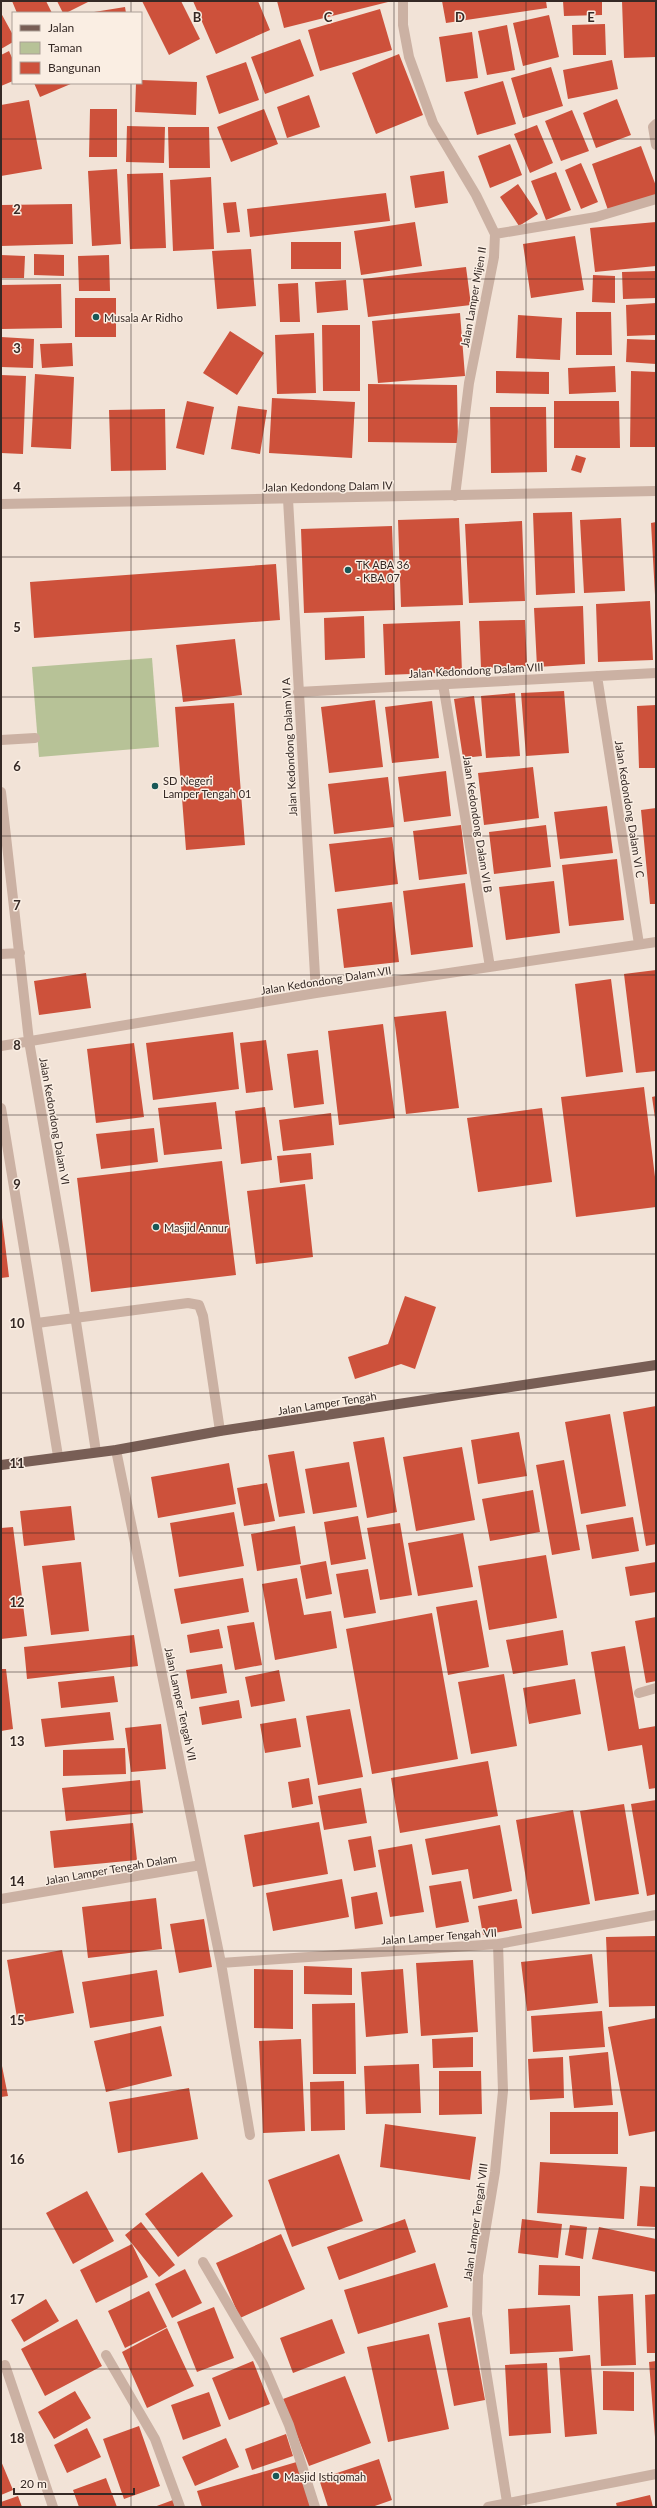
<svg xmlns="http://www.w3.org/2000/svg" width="657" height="2508" viewBox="0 0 657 2508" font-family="Lato,sans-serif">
<rect width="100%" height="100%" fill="#f2e3d7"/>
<path fill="#b7c297" d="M152 658 159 747 39 757 32 667Z"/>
<path fill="#cd513b" d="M12 1H46L52 13H17Z
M57 1H90L66 13H63Z
M142 1H181L200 39 169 55Z
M193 1H258L270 30 216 54Z
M277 1H387L388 2 284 28Z
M442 1H546L547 8 446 23Z
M563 1H602V15L564 16Z
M622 1H656V57L624 58Z
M125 7 126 13H94V12Z
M380 9 392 50 320 71 308 30Z
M1 13 13 35V42L1 49Z
M549 15 559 57 523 66 513 23Z
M605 24 606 55H573L572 25Z
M507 25 515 70 487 75 478 31Z
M472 32 478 78 446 82 439 37Z
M300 39 314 76 265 94 251 57Z
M9 51 13 60V81L1 86V55Z
M399 54 423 115 376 134 352 73Z
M612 60 618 89 568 99 563 70Z
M246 62 259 100 219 114 206 76Z
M551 67 563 106 523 118 511 78Z
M141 80 197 82 196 115 135 112 136 83H141Z
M503 81 516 124 477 135 464 92Z
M34 83H73L40 97Z
M309 95 320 127 287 138 277 107Z
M617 99 631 135 596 148 583 113Z
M29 100 42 169 1 176V105Z
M90 109H117V157H89Z
M264 109 278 144 231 162 217 127Z
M572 110 589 151 561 161 545 121Z
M537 125 553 163 530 173 514 134Z
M127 126 165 127 164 163 126 162Z
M168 127H209L210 168H169Z
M510 144 522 175 490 188 478 156Z
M641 146 656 186V196L609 213 592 164Z
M581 163 598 202 581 209 565 170Z
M117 169 121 244 92 246 88 171Z
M444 171 448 203 415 208 410 176Z
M556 172 571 210 546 220 531 181Z
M163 173 166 248 130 249 127 174Z
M211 177 214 249 173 251 170 180Z
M518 184 538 214 519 226 500 197Z
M386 193 390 221 250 237 247 209Z
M236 202 240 232 227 233 223 203Z
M72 204 73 244 1 246V205Z
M415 222 422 266 361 275 354 231Z
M656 222V266L595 272 590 228Z
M575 236 584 290 531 298 523 244Z
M291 242H341V269H291Z
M251 249 256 306 217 309 212 251Z
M34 254 64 255V276L34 275Z
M1 255 25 256 24 278H1Z
M109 255 110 291H79L78 256Z
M466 267 471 305 368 317 363 279Z
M656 271V298L623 299 622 272Z
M593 275 615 276V303L592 302Z
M346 280 348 310 317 313 315 282Z
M298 283 300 322H280L278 284Z
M61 284 62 328 1 329V285Z
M75 298H116V337H75Z
M656 303V335L627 336 626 305Z
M576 312H611L612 355H576Z
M460 313 465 376 378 383 372 321Z
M518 315 562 318 560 360 516 358Z
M322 325H360V391H323Z
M230 331 264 353 237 395 203 373Z
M314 333 316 393 277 394 275 335Z
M1 337 34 339 33 368 1 367Z
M627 339 656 340V364L626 362Z
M72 343 73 366 42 368 40 344Z
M615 366 616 392 569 394 568 368Z
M496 371 549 372V394L496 393Z
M631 371 656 372V447H630Z
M35 374 74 377 71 449 31 447Z
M1 375 26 376 23 454 1 453Z
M368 384 457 385 458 443 368 442Z
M272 398 355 402 352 458 269 453Z
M187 401 214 407 204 455 176 448Z
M554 401H619L620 448H554Z
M238 406 267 410 260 454 231 449Z
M490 407H546L547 472 491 473Z
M165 409 166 470 111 471 109 410Z
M576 455 586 458 581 473 571 470Z
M572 512 575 593 536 595 533 513Z
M459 518 463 605 401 607 398 520Z
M621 518 625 591 584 593 580 520Z
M522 521 525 601 469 603 465 524Z
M656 522V595H655L651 523Z
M392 526 395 610 304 613 301 529Z
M276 564 280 620 34 638 30 582Z
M650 601 653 660 598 662 596 604Z
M583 606 585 664 537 667 534 608Z
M364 616 365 658 325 660 324 618Z
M525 620 527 666 481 668 479 621Z
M460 621 462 672 385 675 383 624Z
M235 639 242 695 183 702 176 645Z
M564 691 569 753 526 756 521 693Z
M515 693 520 756 486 758 481 696Z
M474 696 482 756 463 758 454 699Z
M375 700 383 767 329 773 321 707Z
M432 701 439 758 392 763 385 707Z
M234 703 245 845 186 850 175 707Z
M656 705V768H639L637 706Z
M533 767 539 818 484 825 478 773Z
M446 771 451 816 404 822 398 777Z
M388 777 394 827 334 834 328 784Z
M607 806 613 853 560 859 554 812Z
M656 808V904H650L641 810Z
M461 825 467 874 419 880 413 831Z
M546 825 551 867 494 874 489 832Z
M392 837 398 884 335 892 329 844Z
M617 859 624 920 569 926 562 865Z
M554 881 560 933 506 940 499 887Z
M465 883 473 947 411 955 403 891Z
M392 902 399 962 344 968 337 909Z
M656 970V1071L636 1073 624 974Z
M86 973 91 1008 39 1015 34 981Z
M611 979 623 1072 586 1077 575 984Z
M446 1011 459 1108 406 1114 394 1017Z
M383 1024 395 1118 339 1125 328 1031Z
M233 1032 239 1089 153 1100 146 1043Z
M266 1040 273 1090 246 1093 240 1043Z
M134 1043 144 1117 96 1123 87 1049Z
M318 1050 324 1104 294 1108 287 1054Z
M644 1087 656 1185V1207L576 1217 561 1097Z
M656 1096V1118H655L652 1097Z
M216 1102 222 1149 164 1155 158 1108Z
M265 1107 272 1160 241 1164 235 1111Z
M542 1108 552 1182 478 1192 467 1118Z
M331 1113 334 1145 283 1151 279 1120Z
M154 1128 158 1162 101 1169 96 1134Z
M311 1153 313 1179 280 1183 277 1156Z
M222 1161 236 1275 91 1292 77 1178Z
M305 1184 313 1257 256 1264 247 1191Z
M2 1218 9 1277 1 1278V1219Z
M405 1296 436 1307 415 1369 401 1364 355 1379 348 1357 388 1344Z
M656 1406V1544L646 1546 623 1412Z
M610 1414 626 1506 581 1514 565 1422Z
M519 1432 527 1476 478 1484 471 1440Z
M384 1437 397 1512 367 1518 353 1442Z
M462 1447 475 1520 416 1531 403 1457Z
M294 1451 305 1513 279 1517 268 1455Z
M564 1460 580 1550 552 1555 536 1465Z
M349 1462 357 1507 313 1514 305 1469Z
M229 1463 236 1504 158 1518 151 1477Z
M267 1483 275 1521 244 1526 237 1488Z
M533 1490 540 1532 490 1541 482 1499Z
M71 1506 75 1540 24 1546 20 1511Z
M234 1512 244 1566 179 1577 170 1523Z
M358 1516 366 1559 331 1565 324 1522Z
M633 1517 639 1551 592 1559 586 1525Z
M400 1523 412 1595 380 1600 367 1528Z
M295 1526 301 1564 257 1571 251 1534Z
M13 1527 27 1636 1 1639V1528Z
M463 1533 473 1587 418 1596 408 1543Z
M546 1555 557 1618 489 1630 478 1566Z
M326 1561 332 1594 306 1599 300 1566Z
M81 1562 89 1631 51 1635 42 1566Z
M656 1562V1592L630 1596 625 1567Z
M368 1569 376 1613 344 1618 336 1574Z
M243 1578 249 1612 181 1624 174 1589Z
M297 1578 304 1615 331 1611 337 1648 275 1660 262 1584Z
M477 1600 489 1667 448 1675 436 1607Z
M432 1613 458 1759 372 1774 346 1629Z
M656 1617V1681L646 1683 635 1621Z
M254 1622 262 1665 235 1670 227 1626Z
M219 1629 223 1648 190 1653 187 1635Z
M563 1630 568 1665 513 1674 506 1640Z
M134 1635 138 1666 27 1679 24 1647Z
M625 1646 639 1729 656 1726V1788L649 1789 642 1745 608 1751 591 1652Z
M222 1664 227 1693 191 1699 186 1670Z
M1 1669H6L13 1729 1 1731Z
M279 1670 285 1701 251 1707 245 1677Z
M504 1674 517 1746 471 1754 458 1682Z
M114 1676 118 1702 61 1708 58 1682Z
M575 1679 581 1714 529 1724 523 1688Z
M239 1700 242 1718 202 1725 199 1707Z
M350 1709 363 1777 318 1785 306 1716Z
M110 1712 114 1740 45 1747 41 1719Z
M296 1718 301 1747 265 1753 260 1724Z
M161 1724 166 1769 131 1772 125 1728Z
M125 1748 126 1774 63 1776V1750Z
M488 1761 498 1816 400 1833 391 1778Z
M309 1778 313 1804 292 1808 288 1782Z
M140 1780 143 1813 66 1821 62 1788Z
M361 1788 367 1823 324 1830 318 1796Z
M656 1800V1894L647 1896 631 1804Z
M624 1804 639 1894 595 1901 580 1811Z
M573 1810 590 1904 532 1914 516 1820Z
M319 1822 328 1874 253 1887 244 1835Z
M133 1823 137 1860 54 1868 50 1831Z
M500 1825 512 1891 473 1899 468 1869 432 1875 425 1839Z
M371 1836 376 1867 354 1871 348 1840Z
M412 1844 424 1912 390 1917 378 1850Z
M342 1879 349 1917 273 1931 266 1893Z
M461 1881 469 1922 436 1928 429 1886Z
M377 1892 383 1924 355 1929 351 1897Z
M156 1898 162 1949 88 1958 82 1907Z
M517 1899 522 1928 483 1935 478 1906Z
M204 1919 212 1967 179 1973 170 1924Z
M656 1936V2006L609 2007 606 1937Z
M62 1950 74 2013 18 2023 7 1960Z
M592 1954 598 2003 527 2011 521 1962Z
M473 1960 478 2032 421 2036 416 1963Z
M304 1966 352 1968V1995L304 1994Z
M254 1969 293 1970V2029L254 2028Z
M403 1969 408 2033 366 2037 361 1972Z
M157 1970 164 2016 90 2028 82 1982Z
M355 2003 356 2074H313L312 2004Z
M602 2011 605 2047 533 2052 531 2016Z
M656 2018V2131L629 2136 608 2027Z
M161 2026 172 2076 106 2092 94 2041Z
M473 2037V2067L433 2068 432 2039Z
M301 2039 305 2131 263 2133 259 2041Z
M608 2052 613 2105 574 2108 569 2056Z
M563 2057 564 2098 530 2100 528 2059Z
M1 2061 8 2096 1 2097Z
M419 2064 421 2113 366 2114 364 2066Z
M439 2071H481L482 2114 439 2115Z
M344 2081 345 2130 311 2131 310 2082Z
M189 2088 198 2139 118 2153 109 2102Z
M550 2112H618V2154H550Z
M385 2124 476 2137 470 2180 380 2167Z
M339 2154 363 2221 292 2247 268 2180Z
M540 2162 627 2167 624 2219 537 2213Z
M202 2172 233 2216 178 2257 145 2214Z
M640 2186 656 2187V2227L637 2226Z
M87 2191 114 2241 73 2264 46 2213Z
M405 2219 416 2252 339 2280 327 2247Z
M522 2219 562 2224 558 2258 518 2253Z
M141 2222 175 2265 159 2277 125 2235Z
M570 2225 587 2227 583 2259 565 2255Z
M599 2227 656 2239V2272L592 2259Z
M281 2234 305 2289 240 2318 216 2263Z
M132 2244 148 2277 96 2303 80 2270Z
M435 2263 448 2307 358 2334 344 2290Z
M539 2265 580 2266V2296L538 2295Z
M185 2269 202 2303 172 2318 155 2284Z
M149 2291 167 2327 125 2348 108 2311Z
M633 2294 636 2365 601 2366 598 2296Z
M656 2294V2353H647L645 2295Z
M46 2299 59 2321 24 2342 11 2320Z
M570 2305 573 2351 510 2354 508 2309Z
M214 2307 234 2358 197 2372 177 2322Z
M470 2317 485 2400 454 2406 438 2323Z
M77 2319 102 2366 45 2396 21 2349Z
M332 2319 345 2353 293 2373 280 2338Z
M167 2328 194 2386 147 2408 122 2352Z
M429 2334 449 2429 388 2442 367 2347Z
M590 2355 597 2434 565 2437 559 2358Z
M253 2361 270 2404 229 2420 212 2378Z
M656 2361V2437H655L649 2362Z
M547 2363 551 2433 509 2436 505 2365Z
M603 2371 634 2372V2411L603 2410Z
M345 2376 371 2443 309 2466 283 2399Z
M75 2391 91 2418 54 2439 38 2412Z
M209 2392 221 2426 183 2440 171 2405Z
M139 2426 160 2486 124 2499 103 2439Z
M87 2428 101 2457 67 2473 54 2445Z
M286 2434 293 2456 252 2470 245 2449Z
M226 2438 239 2467 195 2486 182 2457Z
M379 2459 392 2500 372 2507H328L319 2479Z
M1 2461 13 2490 1 2495Z
M300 2461 313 2507H202L197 2491Z
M106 2478 117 2507H79L73 2490Z
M650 2495 653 2507H617L616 2503Z
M18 2496 22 2507H1V2502Z
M173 2500 175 2507H154Z"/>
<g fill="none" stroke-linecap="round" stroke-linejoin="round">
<path stroke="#cbb1a3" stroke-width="10" d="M403 1V25L409 57 433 123 476 195 495 234 494 257 469 383 455 496
M656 124 653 127 656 145
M495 234 596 217 656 199
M288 499 316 993
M1 504 656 491
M597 676 639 944
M443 684 490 967
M298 692 656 673
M1 740 35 738
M1 792 29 1041 67 1263 96 1452
M1 954 20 953
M1 1046 316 993 656 942
M1 1108 58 1456
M37 1323 188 1303 199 1305 203 1316 220 1431
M116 1450 221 1963 250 2135
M639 1693 656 1688
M1 1899 201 1865
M498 1944 503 2091 495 2172 478 2275 477 2314 507 2502
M221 1963 498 1944 656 1915
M203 2262 263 2364 289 2425 315 2507
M106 2355 155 2439 180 2507
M5 2365 53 2507
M488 2507 656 2474"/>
<path stroke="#785e55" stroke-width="10" d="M1 1465 116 1450 220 1431 656 1365"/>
</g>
<path fill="none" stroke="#352925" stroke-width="1" stroke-opacity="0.55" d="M131 1V13M263 1V2507M394 1V2507M526 1V2507M131 83V2507M1 139H656M1 279H656M1 418H656M1 557H656M1 697H656M1 836H656M1 975H656M1 1115H656M1 1254H656M1 1393H656M1 1533H656M1 1672H656M1 1811H656M1 1951H656M1 2090H656M1 2229H656M1 2369H656"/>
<g fill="#195857" stroke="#faeee3" stroke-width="1.5">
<circle cx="96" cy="317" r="4"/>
<circle cx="348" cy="570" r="4"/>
<circle cx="155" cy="786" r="4"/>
<circle cx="156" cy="1227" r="4"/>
<circle cx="276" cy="2476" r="4"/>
</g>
<g text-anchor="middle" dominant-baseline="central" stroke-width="3" stroke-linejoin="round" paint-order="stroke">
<g font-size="11" fill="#352925" stroke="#faeee3">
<text transform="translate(473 297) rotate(-80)">Jalan Lamper Mijen II</text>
<text transform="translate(328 486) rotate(-1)">Jalan Kedondong Dalam IV</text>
<text transform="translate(476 670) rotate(-3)">Jalan Kedondong Dalam VIII</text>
<text transform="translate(289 747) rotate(-93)">Jalan Kedondong Dalam VI A</text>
<text transform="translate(630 809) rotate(81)">Jalan Kedondong Dalam VI C</text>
<text transform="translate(478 824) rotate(81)">Jalan Kedondong Dalam VI B</text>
<text transform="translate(326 980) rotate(-9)">Jalan Kedondong Dalam VII</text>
<text transform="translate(55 1121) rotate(80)">Jalan Kedondong Dalam VI</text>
<text transform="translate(327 1403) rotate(-9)">Jalan Lamper Tengah</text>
<text transform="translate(181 1704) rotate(78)">Jalan Lamper Tengah VII</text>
<text transform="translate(111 1869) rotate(-10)">Jalan Lamper Tengah Dalam</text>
<text transform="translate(439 1936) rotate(-4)">Jalan Lamper Tengah VII</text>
<text transform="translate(475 2222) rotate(-82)">Jalan Lamper Tengah VIII</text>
</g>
<g font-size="11" fill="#352925" stroke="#faeee3" text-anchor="start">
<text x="104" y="317">Musala Ar Ridho</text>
<text x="356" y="564">TK ABA 36<tspan x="356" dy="13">- KBA 07</tspan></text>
<text x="163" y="780">SD Negeri<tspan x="163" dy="13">Lamper Tengah 01</tspan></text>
<text x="164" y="1227">Masjid Annur</text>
<text x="284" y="2476">Masjid Istiqomah</text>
</g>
</g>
<g font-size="13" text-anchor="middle" font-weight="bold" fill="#352925" stroke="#faeee3" stroke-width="3" stroke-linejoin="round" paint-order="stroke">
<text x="197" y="22">B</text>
<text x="328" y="22">C</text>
<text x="460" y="22">D</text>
<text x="591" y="22">E</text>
<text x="17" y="214">2</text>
<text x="17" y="353">3</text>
<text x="17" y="492">4</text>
<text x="17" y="632">5</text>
<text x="17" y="771">6</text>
<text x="17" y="910">7</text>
<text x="17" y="1050">8</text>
<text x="17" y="1189">9</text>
<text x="17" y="1328">10</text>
<text x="17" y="1468">11</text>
<text x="17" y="1607">12</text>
<text x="17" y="1746">13</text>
<text x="17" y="1886">14</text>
<text x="17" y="2025">15</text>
<text x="17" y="2164">16</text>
<text x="17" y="2304">17</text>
<text x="17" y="2443">18</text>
</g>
<rect width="657" height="2508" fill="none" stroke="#352925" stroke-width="4"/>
<rect x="12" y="12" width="130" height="72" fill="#faeee3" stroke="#ab9f97"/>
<rect x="20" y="25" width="20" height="6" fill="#785e55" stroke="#ab9f97"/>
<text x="48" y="32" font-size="12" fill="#352925">Jalan</text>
<rect x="20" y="42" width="20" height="12" fill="#b7c297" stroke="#ab9f97"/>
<text x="48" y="52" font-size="12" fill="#352925">Taman</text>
<rect x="20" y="62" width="20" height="12" fill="#cd513b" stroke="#ab9f97"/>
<text x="48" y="72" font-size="12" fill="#352925">Bangunan</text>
<path d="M14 2488v6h120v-6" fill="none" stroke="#352925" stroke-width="2"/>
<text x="20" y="2488" font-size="12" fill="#352925" stroke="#faeee3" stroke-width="3" paint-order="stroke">20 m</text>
</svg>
